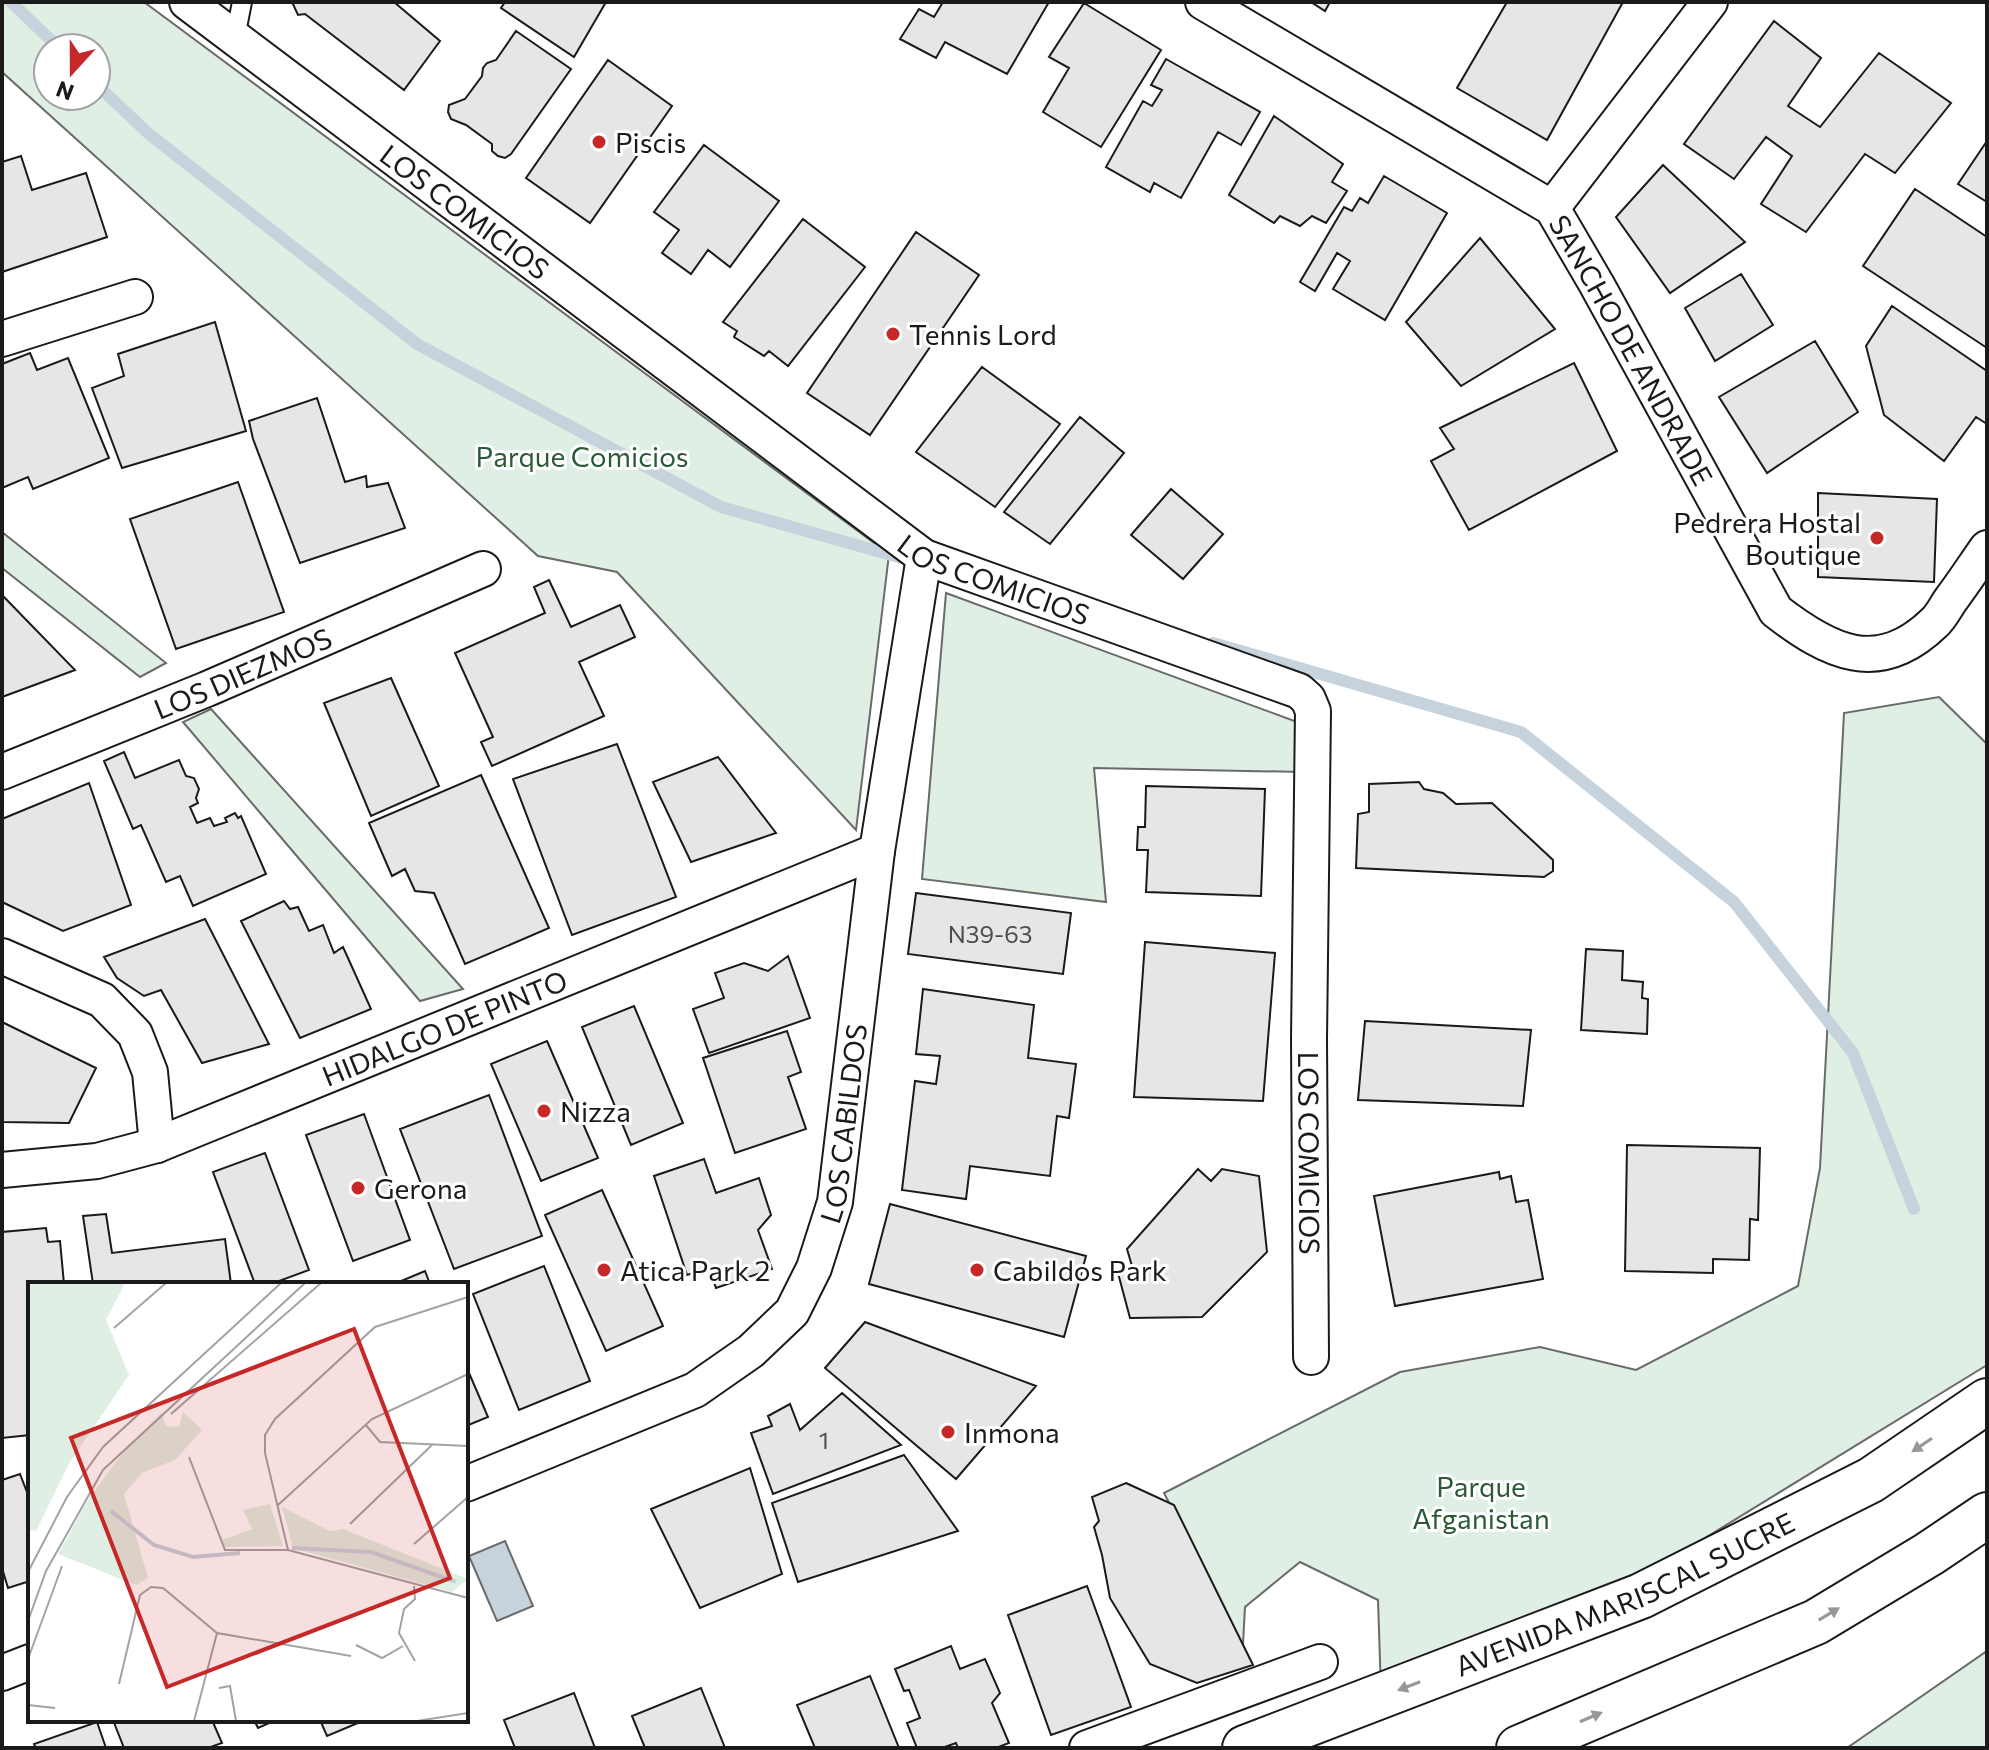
<svg xmlns="http://www.w3.org/2000/svg" width="1989" height="1750" viewBox="0 0 1989 1750" font-family="Commissioner,sans-serif">
<rect width="100%" height="100%" fill="#fff"/>
<path fill="#e0efe3" stroke="#6a6a6a" stroke-width="2" fill-rule="evenodd" d="M2 2H144L889 554 856 830 617 572 538 556 2 72ZM48 48H96V96H48Z
M2 532 166 663 140 677 2 568Z
M946 593 1308 726 1304 772 1094 768 1106 902 922 879Z
M1939 697 1987 744V1365L1692 1546 1507 1650 1381 1691 1378 1600 1300 1562 1245 1607 1243 1644 1211 1601 1183 1530 1164 1493 1400 1372 1540 1347 1636 1370 1798 1286 1820 1168 1844 713Z
M211 709 463 989 420 1001 183 722Z
M1987 1651V1748H1847Z"/>
<path fill="#c6d2dc" stroke="#6a6a6a" stroke-width="2" d="M505 1541 533 1606 497 1621 469 1556Z"/>
<g fill="none" stroke-linecap="round" stroke-linejoin="round">
<path stroke="#c6d2dc" stroke-width="12" d="M11 2 59 48
M96 84 149 134 417 344 721 507 902 558
M1213 643 1521 732 1734 902 1853 1053 1914 1209"/>
</g>
<path fill="#e6e6e6" stroke="#1a1a1a" stroke-width="2" d="M292 2H394L440 41 404 90 305 14 298 15Z
M505 2H606L574 57 501 8Z
M943 2H1049L1007 74 945 42 936 58 900 39 919 9 934 17Z
M1311 2H1330L1325 11Z
M1507 2H1623L1547 140 1457 88Z
M1084 3 1161 50 1101 147 1043 112 1069 68 1049 57Z
M1774 21 1821 58 1788 106 1820 127 1879 53 1951 103 1895 173 1865 154 1806 232 1761 204 1792 156 1766 137 1734 179 1684 144Z
M516 31 571 69 511 154 505 158 498 156 492 151V144L466 125 451 119 448 112 449 105 465 99 482 76 483 68 487 63 496 60Z
M1166 59 1260 112 1241 145 1218 132 1181 198 1154 183 1150 192 1106 167 1143 101 1152 106 1162 90 1151 85Z
M608 60 672 106 590 223 526 178Z
M1274 116 1343 164 1332 182 1347 191 1326 223 1312 216 1300 226 1280 216 1274 223 1229 195Z
M1987 141V202L1958 184Z
M704 145 779 201 730 267 708 250 691 274 662 253 679 230 654 212Z
M21 156 32 190 86 173 107 237 2 272V162Z
M1663 165 1745 242 1670 293 1616 217Z
M1384 176 1447 213 1385 320 1333 289 1350 261 1337 253 1315 291 1300 282 1344 207 1352 211 1360 198 1368 203Z
M1915 189 1987 237V348L1863 266Z
M803 219 865 267 788 366 769 351 764 356 734 337 737 331 723 322Z
M916 232 979 275 870 435 807 393Z
M1480 238 1555 329 1461 386 1406 322Z
M1741 274 1773 325 1715 361 1685 308Z
M1892 306 1987 371V424L1976 417 1944 461 1884 415 1866 346Z
M215 322 246 431 122 468 92 388 124 376 118 354Z
M1815 341 1858 412 1767 473 1719 397Z
M30 353 37 370 68 358 109 458 33 489 28 477 2 488V364Z
M1574 363 1617 451 1469 530 1431 461 1454 449 1440 428Z
M982 367 1060 424 995 507 916 452Z
M317 398 345 482 366 476 367 487 388 483 405 528 300 563 253 439 249 421Z
M1080 417 1124 453 1050 544 1004 512Z
M238 482 284 612 176 649 130 519Z
M1171 489 1223 534 1183 579 1131 535Z
M1818 493 1937 499 1934 582 1818 577Z
M549 580 571 627 620 605 635 637 579 662 604 716 492 766 481 742 493 737 455 653 545 613 534 587Z
M2 595 75 670 2 697Z
M391 678 439 786 371 816 324 703Z
M617 744 676 897 572 935 513 779Z
M124 752 135 778 179 760 186 776 194 778 199 789 196 798 198 803 190 807 197 823 210 818 214 826 227 822 225 818 235 813 238 818 241 816 266 874 193 906 180 876 166 882 141 825 133 829 104 761Z
M718 757 776 833 691 862 653 782Z
M481 775 549 928 465 964 434 893 415 891 405 869 392 876 369 823Z
M1419 782 1424 789 1443 793 1456 804 1492 803 1553 860V871L1544 877 1356 868 1358 814 1369 812V784Z
M89 783 131 905 63 931 2 902V819Z
M1146 786 1265 789 1261 896 1146 892 1148 850H1137L1138 827H1145Z
M916 893 1071 913 1063 974 908 954Z
M284 901 290 909 298 907 309 931 323 925 334 953 343 947 371 1009 300 1038 241 921Z
M205 919 269 1044 202 1063 161 990 144 996 117 978 104 957Z
M1145 942 1275 953 1263 1101 1134 1097Z
M1586 949 1623 951 1622 980 1643 982 1642 998 1648 999 1647 1034 1581 1030Z
M788 956 810 1018 709 1053 693 1009 724 998 715 973 744 963 768 971Z
M923 989 1034 1005 1028 1058 1076 1064 1069 1118 1057 1116 1050 1176 970 1166 966 1199 902 1190 915 1081 936 1084 940 1056 916 1054Z
M634 1006 683 1123 631 1145 582 1027Z
M1365 1021 1531 1030 1523 1106 1358 1100Z
M2 1022 96 1068 69 1123 2 1122Z
M787 1031 801 1072 788 1077 806 1129 735 1153 703 1058Z
M547 1041 598 1158 541 1181 491 1064Z
M489 1095 542 1236 454 1269 400 1129Z
M364 1114 410 1240 353 1261 306 1135Z
M1627 1145 1760 1148 1758 1220 1750 1219 1749 1260 1713 1259V1273L1625 1271Z
M265 1153 309 1270 271 1284H255L213 1172Z
M704 1159 716 1193 759 1178 771 1215 758 1230 772 1269 716 1288 709 1268 687 1275 654 1176Z
M1198 1169 1211 1181 1222 1169 1259 1176 1267 1252 1202 1317 1130 1318 1118 1273 1132 1266 1127 1249Z
M1499 1172 1500 1179 1511 1176 1516 1202 1528 1200 1543 1279 1395 1306 1374 1196Z
M602 1190 663 1326 606 1351 545 1215Z
M890 1204 1086 1256 1064 1337 869 1284Z
M106 1214 112 1253 225 1239 231 1284H93L83 1216Z
M46 1228 48 1242 60 1241 64 1284H30V1435L2 1438V1232Z
M544 1266 590 1381 519 1410 473 1294Z
M425 1271 430 1284H394Z
M865 1322 1036 1386 956 1479 825 1368Z
M466 1366 488 1417 466 1426Z
M842 1393 901 1445 773 1494 751 1433 772 1426 768 1416 790 1404 800 1430Z
M904 1455 958 1531 798 1582 772 1503Z
M750 1468 782 1574 700 1608 651 1509Z
M20 1474 30 1500V1581L8 1588 2 1568V1480Z
M1126 1483 1174 1505 1253 1665 1197 1683 1150 1664 1110 1598 1102 1555 1094 1527 1099 1521 1092 1497Z
M1087 1586 1131 1707 1051 1735 1008 1615Z
M951 1646 960 1669 985 1659 1000 1693 992 1703 1009 1743 996 1748H958L956 1743 942 1748H917L907 1723 920 1718 909 1690 904 1691 895 1669Z
M870 1676 899 1748H815L797 1705Z
M701 1688 725 1748H645L632 1716Z
M574 1693 595 1748H515L504 1720Z
M113 1720H212L222 1743 208 1748H124Z
M254 1720H276L258 1728Z
M320 1720H365L327 1736Z
M97 1722 106 1748H36L34 1744Z"/>
<g fill="none" stroke-linecap="round" stroke-linejoin="round">
<defs>
<path id="lane" d="M235 38 242 2"/>
<g id="street">
<path id="s1" d="M187 2 924 557 1299 691 1308 699 1313 711 1309 1039 1311 1357"/>
<path id="s2" d="M1203 2 1552 208 1597 285 1776 611C1829 652 1878 677 1934 623 1941 617 1946 606 1952 598 1964 582 1975 565 1987 548"/>
<path d="M1552 208 1710 2"/>
<path d="M2 339 135 297"/>
<path id="s3" d="M2 772 207 689 483 569"/>
<path d="M2 956 102 1000 135 1034 150 1072 157 1145"/>
<path id="s4" d="M2 1170 97 1161 157 1145 877 851"/>
<path id="s5" d="M466 1484 695 1390 751 1351 792 1312 814 1268 835 1202 877 851 924 557"/>
<path d="M2 1673 30 1662"/>
<path d="M1087 1748 1320 1662"/>
</g>
<g id="primary">
<path id="s6" d="M1245 1748 1641 1596 1871 1480 1987 1401"/>
<path d="M1519 1748 1816 1622 1929 1554 1987 1515"/>
</g>
</defs>
<use href="#lane" stroke="#1a1a1a" stroke-width="22"/>
<use href="#street" stroke="#1a1a1a" stroke-width="38"/>
<use href="#primary" stroke="#1a1a1a" stroke-width="48"/>
<use href="#lane" stroke="#fff" stroke-width="18"/>
<use href="#street" stroke="#fff" stroke-width="34"/>
<use href="#primary" stroke="#fff" stroke-width="44"/>
</g>
<defs><path id="oneway-solid" d="M-6-.8H1V-3.2L6.5 0L1 3.2V.8H-6Z" transform="scale(2)"/></defs>
<g fill="#989898">
<use href="#oneway-solid" transform="translate(1922 1445) rotate(146)"/>
<use href="#oneway-solid" transform="translate(1829 1614) rotate(-31)"/>
<use href="#oneway-solid" transform="translate(1409 1686) rotate(159)"/>
<use href="#oneway-solid" transform="translate(1591 1717) rotate(-23)"/>
</g>
<g fill="#c62828" stroke="#fff" stroke-width="3">
<circle cx="599" cy="142" r="8"/>
<circle cx="893" cy="334" r="8"/>
<circle cx="1877" cy="538" r="8"/>
<circle cx="544" cy="1111" r="8"/>
<circle cx="358" cy="1188" r="8"/>
<circle cx="604" cy="1270" r="8"/>
<circle cx="977" cy="1270" r="8"/>
<circle cx="948" cy="1432" r="8"/>
</g>
<g text-anchor="middle" dominant-baseline="central" stroke-width="6" stroke-linejoin="round" paint-order="stroke">
<g font-size="24" fill="#4d4d4d">
<text x="990" y="933">N39-63</text>
<text x="824" y="1439">1</text>
</g>
<g font-size="28" fill="#1a1a1a" stroke="#fff" text-anchor="start">
<text x="615" y="142">Piscis</text>
<text x="909" y="334">Tennis Lord</text>
<text x="1861" y="522" text-anchor="end">Pedrera Hostal<tspan x="1861" dy="32">Boutique</tspan></text>
<text x="560" y="1111">Nizza</text>
<text x="374" y="1188">Gerona</text>
<text x="620" y="1270">Atica Park 2</text>
<text x="993" y="1270">Cabildos Park</text>
<text x="964" y="1432">Inmona</text>
</g>
<g font-size="28" fill="#1a1a1a" stroke="#fff">
<text stroke="none"><textPath href="#s1" startOffset="348">LOS COMICIOS</textPath></text>
<text stroke="none"><textPath href="#s2" startOffset="568">SANCHO DE ANDRADE</textPath></text>
<text stroke="none"><textPath href="#s1" startOffset="996">LOS COMICIOS</textPath></text>
<text stroke="none"><textPath href="#s3" startOffset="260">LOS DIEZMOS</textPath></text>
<text stroke="none"><textPath href="#s4" startOffset="468">HIDALGO DE PINTO</textPath></text>
<text stroke="none"><textPath href="#s5" startOffset="570">LOS CABILDOS</textPath></text>
<text stroke="none"><textPath href="#s1" startOffset="1788">LOS COMICIOS</textPath></text>
<text stroke="none"><textPath href="#s6" startOffset="410">AVENIDA MARISCAL SUCRE</textPath></text>
</g>
<g font-size="28" fill="#2b5a34" stroke="#fff">
<text x="582" y="456">Parque Comicios</text>
<text x="1481" y="1486">Parque<tspan x="1481" dy="32">Afganistan</tspan></text>
</g>
</g>
<g transform="translate(28 1282)">
<rect width="440" height="440" fill="#fff"/>
<path d="M0 1H97L78 38 101 93 42 180 8 249 0 248ZM155 130 174 148 147 178 114 191 96 212 120 296 108 303 30 272 61 216 96 169 133 131 138 144 151 145ZM242 222 255 264 196 265 194 258 224 247 215 228ZM254 225 302 249 315 247 440 297 424 310 265 266Z" fill="#e0efe3"/>
<path fill="none" stroke="#c6d2dc" stroke-width="4" d="M83 229 126 263 165 275 212 271M264 266 343 270 428 300"/>
<path fill="none" stroke="#a3a3a3" stroke-width="2" d="M86 46 138 1M143 132 293 1M337 142 352 160 440 164M161 175 197 268H260L440 316M250 223 344 137 440 92M322 242 405 162M386 262 440 215M260 268 237 171V153L247 137 347 45 440 15M0 290 39 215 75 165 253 1M386 304 387 317 376 327 371 351 387 379M0 339 18 289 75 188 277 1M328 363 354 376 375 364M0 377 34 284M91 402 112 313 123 305 135 306 189 351 323 374M191 406 202 404 208 439M0 423 27 426M166 439 189 351M389 439 440 431"/>
<path fill="#c62828" fill-opacity="0.15" stroke="#c62828" stroke-width="4" d="M326 47 422 296 139 405 43 156Z"/>
<rect width="440" height="440" fill="none" stroke="#1a1a1a" stroke-width="4"/>
</g>
<rect width="1989" height="1750" fill="none" stroke="#1a1a1a" stroke-width="8"/>
<g transform="translate(72 72) rotate(201)"><circle r="38" fill="#ffffff" stroke="#a3a3a3" stroke-width="2"/>
<path d="M0-6L14 30L0 20L-14 30Z" fill="#c62828"/>
<text y="-12" font-size="22" font-weight="bold" text-anchor="middle" fill="#1a1a1a">N</text>
</g>
</svg>
